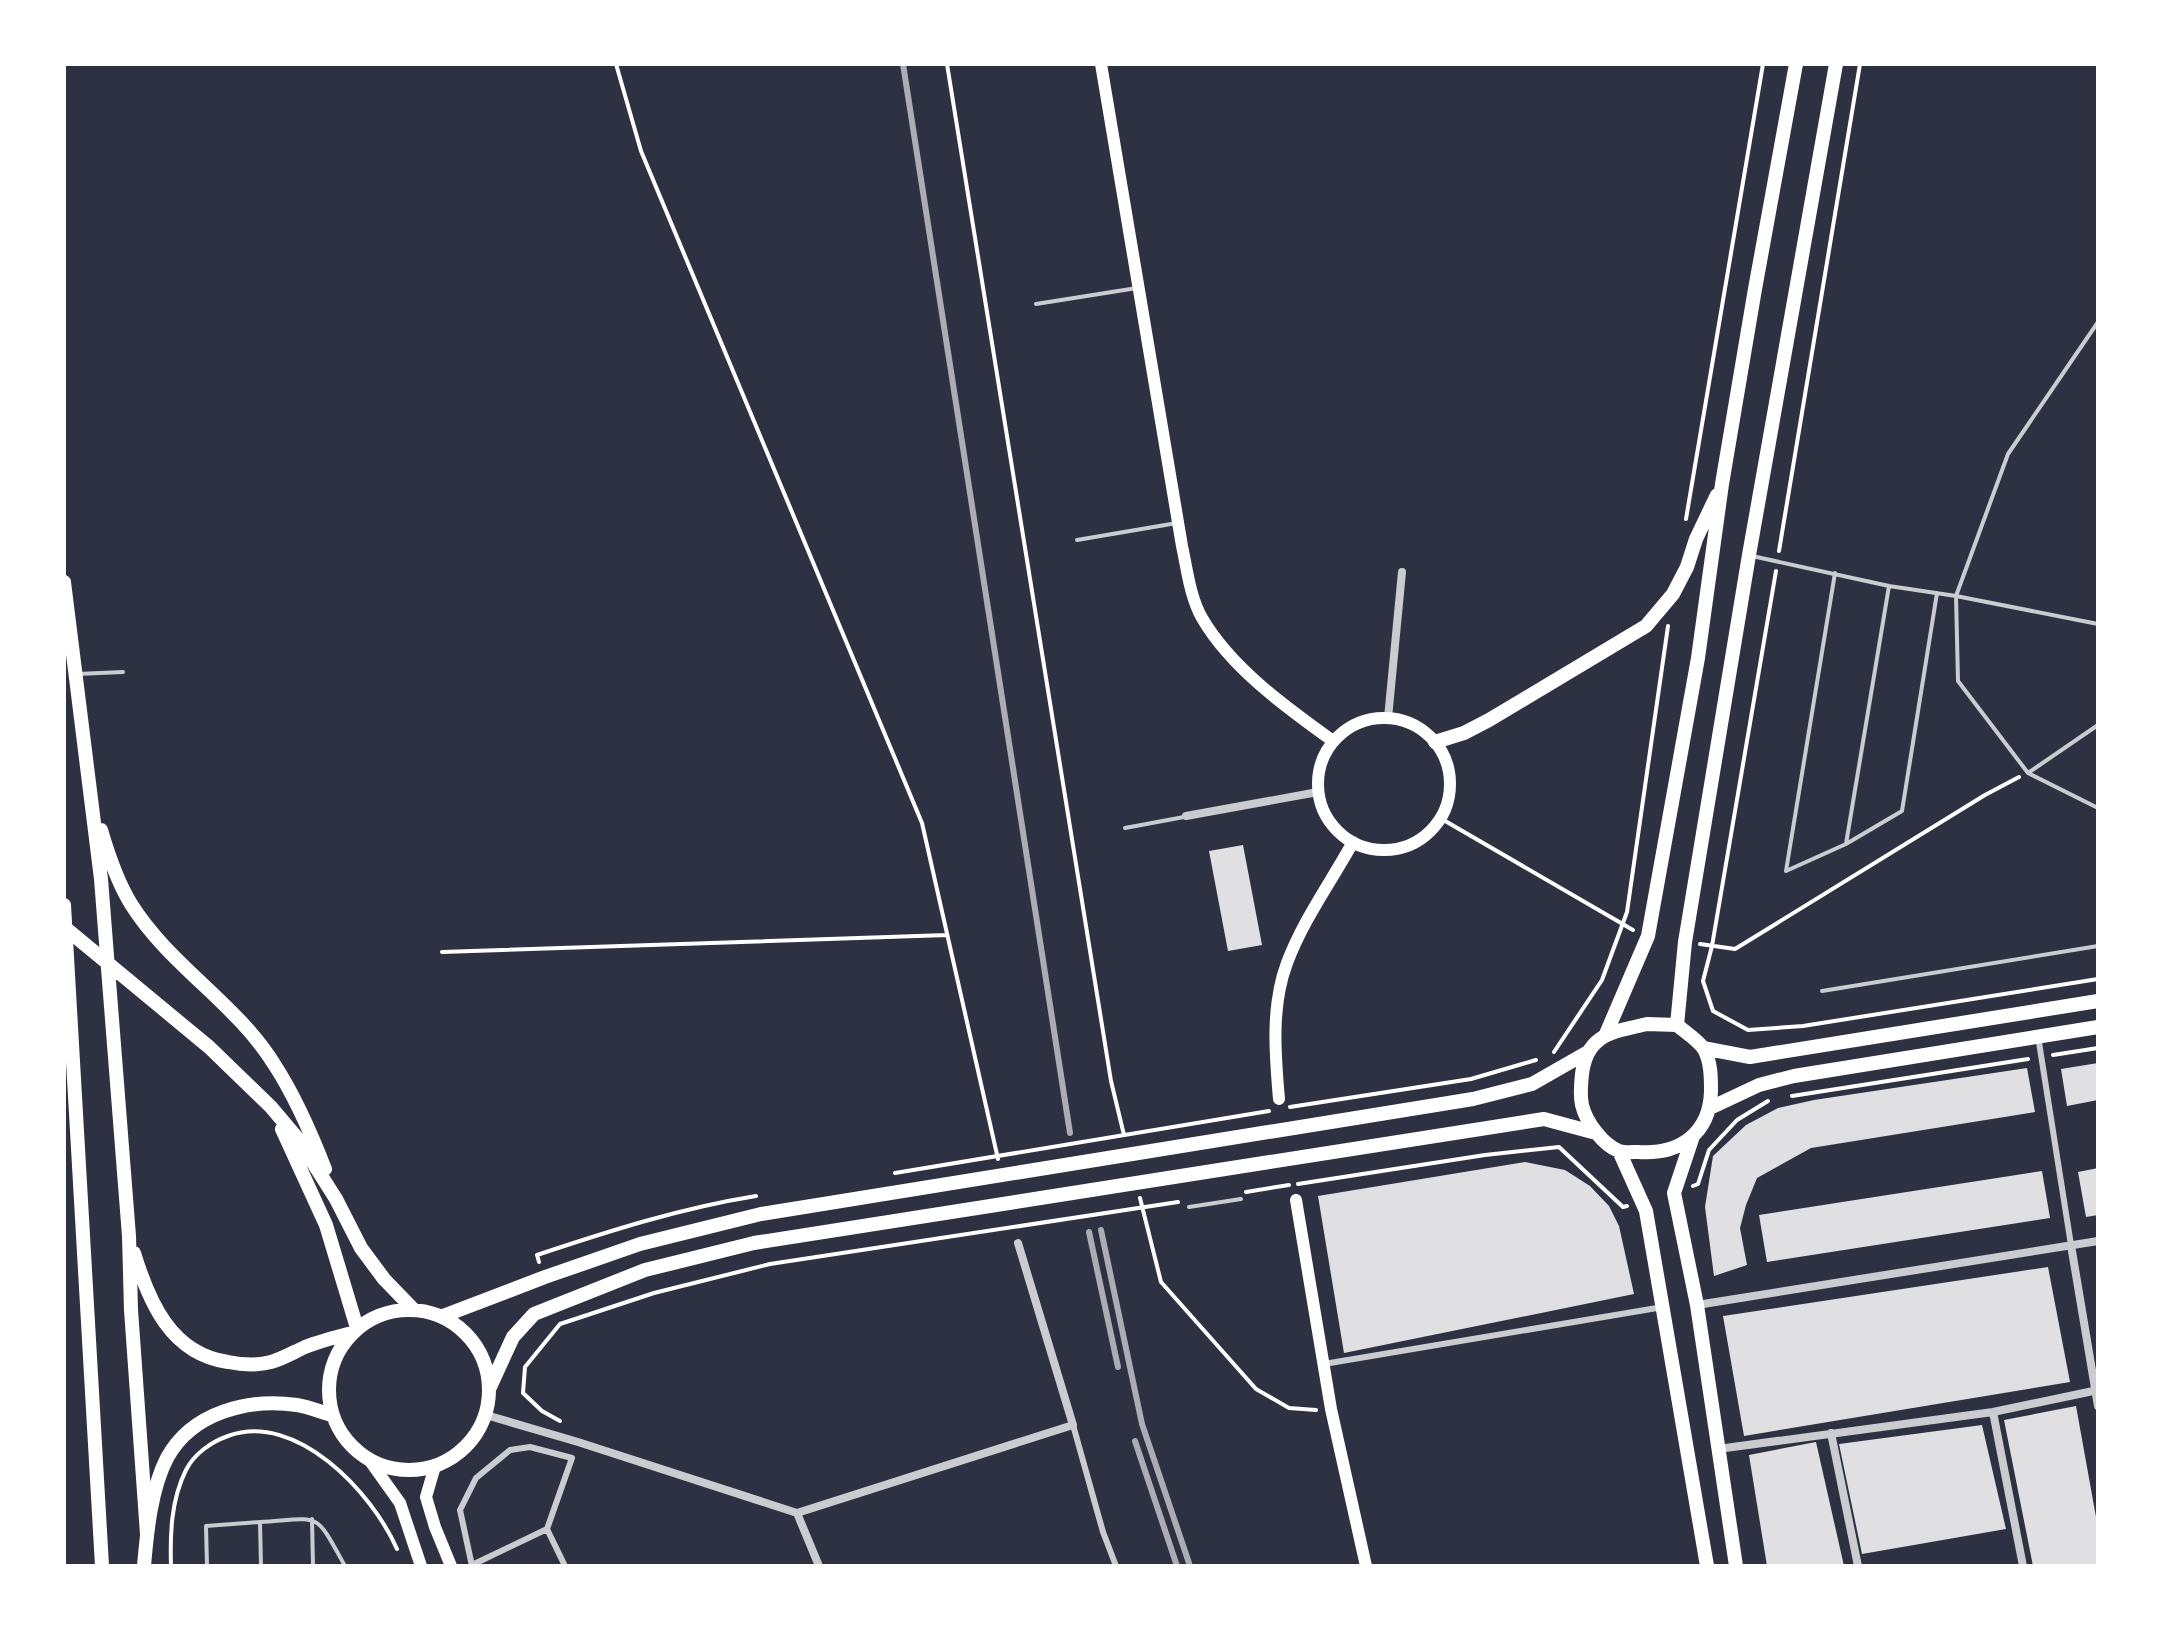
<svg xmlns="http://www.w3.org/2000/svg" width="2162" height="1630" viewBox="0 0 2162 1630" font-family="'DejaVu Sans',sans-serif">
<rect width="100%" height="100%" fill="#2d3142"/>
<path fill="#e0e0e3" d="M1243 845 1262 945 1228 951 1209 851Z
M2098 1063V1100L2067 1106 2061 1069Z
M2027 1068 2035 1112 1811 1148 1757 1178 1746 1205 1740 1228 1747 1265 1714 1276 1705 1207 1713 1156 1746 1125 1778 1108 1814 1100Z
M1525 1162 1565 1170 1590 1186 1609 1206 1619 1226 1634 1294 1344 1353 1318 1196Z
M2098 1168V1215L2086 1217 2078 1172Z
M2042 1171 2050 1218 1767 1262 1759 1215Z
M2048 1267 2070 1382 1744 1436 1723 1316Z
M2076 1406 2098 1528V1566H2033L2004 1420Z
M1982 1425 2006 1529 1862 1554 1839 1444Z
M1816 1442 1844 1566H1767L1749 1455Z"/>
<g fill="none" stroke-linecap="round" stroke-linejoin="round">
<path stroke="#fff" stroke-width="4" d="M616 64 641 151 922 823 998 1159
M947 64 1111 1081 1124 1135
M1686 519 1763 64
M1779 551 1860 64
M1776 571 1712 946 1703 981 1713 1011 1748 1030 1803 1026 2098 979
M1440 818 1633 930
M1700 944 1735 949 1985 795 2019 777
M442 952 947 935
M1554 1052 1602 980 1627 912 1668 626
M2053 1055 2098 1048
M1792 1096 2028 1059
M1290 1107 1471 1079 1536 1060
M895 1173 1269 1111
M1298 1184 1485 1155 1559 1147 1623 1207 1627 1206
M1693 1186 1698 1184 1709 1150 1737 1120 1768 1101
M1246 1192 1289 1185
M1140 1198 1161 1282 1256 1389 1289 1408 1316 1410
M539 1262 537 1255C609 1231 681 1208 756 1196
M560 1421 542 1411 523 1393 525 1367 560 1324 654 1293 770 1264 1178 1202
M171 1566C170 1534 171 1500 186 1470 194 1454 211 1442 228 1436 296 1411 372 1492 397 1549"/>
<path stroke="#caccd0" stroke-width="4" d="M1036 304 1137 288
M2098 322 2008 454 1956 596 1958 681 2028 773 2098 725
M1077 540 1177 523
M1752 556 1889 586 1956 596 2098 624
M1835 573 1786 871 1846 844 1902 811 1937 593
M77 674 123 672
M2028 773 2098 808
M1125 828 1184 817
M1846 844 1889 586
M1822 991 2098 946
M1189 1207 1241 1199
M312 1519 313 1566
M260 1522C322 1518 314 1510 345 1566
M207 1566 206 1526 260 1522 261 1566"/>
<path stroke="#caccd0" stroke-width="6" d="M2038 1036 2071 1245
M1324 1364 1663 1307
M1073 1425 1103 1532 1116 1566
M472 1565 547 1529 565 1566
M472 1566 460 1510 476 1478 510 1450 530 1447 572 1458 547 1529"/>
<path stroke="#caccd0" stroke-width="8" d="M1388 718 1402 572
M1186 816 1318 792
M2071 1245 2098 1406
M1697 1305 2098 1241
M1993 1412 2023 1566
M486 1415 578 1442 797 1513 1073 1425 1018 1243
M1831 1433 1858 1566
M1718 1449 1993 1412 2098 1390
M797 1513 819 1566"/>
<path stroke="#fff" stroke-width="12" d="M1101 64 1182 546C1187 569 1190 597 1202 618 1231 668 1287 708 1333 741
M1318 784a66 66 0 1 1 132 0a66 66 0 1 1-132 0Z
M1279 1099C1275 1054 1271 1005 1287 963 1303 920 1331 882 1353 842
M1296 1200 1331 1409 1366 1566
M370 1461 400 1503 421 1566
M435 1466 426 1497 435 1527 451 1566"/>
<path stroke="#fff" stroke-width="14" d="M64 582 101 879 129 1236 131 1310 147 1534
M1435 742 1464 733 1489 720 1646 626 1673 594 1687 567 1696 539 1717 495
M101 830C108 854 118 883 131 904 169 965 236 1003 274 1064 295 1096 311 1133 325 1169
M64 905 102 1566
M64 927 209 1047 271 1107 298 1139 336 1199 361 1248 384 1279 413 1309
M1647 1024 1677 1025C1685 1032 1698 1040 1704 1049 1711 1062 1711 1077 1711 1091 1710 1134 1679 1155 1638 1152 1633 1152 1624 1153 1619 1151 1603 1145 1586 1122 1582 1105 1580 1096 1581 1083 1582 1074 1587 1033 1614 1032 1647 1024Z
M1677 1025 1685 942 1749 555 1836 64
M1606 1034 1648 936 1698 658 1722 484 1755 289 1796 64
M1703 1048 1750 1057 2098 1001
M1710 1108 1759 1085 1794 1076 2098 1027
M282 1129 326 1225 357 1328
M1692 1139 1674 1193 1697 1305 1736 1566
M1619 1151 1646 1211 1707 1566
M134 1253C149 1302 171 1354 228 1362 243 1365 256 1366 271 1362 282 1359 294 1352 305 1347 320 1341 336 1337 352 1333
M329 1390a80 80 0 1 1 160 0a80 80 0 1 1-160 0Z
M443 1316 545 1277 640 1244 761 1214 1473 1099 1532 1084 1588 1052
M490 1387 513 1337 534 1314 645 1270 754 1243 1544 1119 1596 1133
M144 1566C147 1531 151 1489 167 1458 192 1412 249 1398 297 1405 309 1407 321 1412 332 1415"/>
<path stroke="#abadb3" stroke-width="6" d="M903 64 1070 1133
M1101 1230 1142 1424 1190 1566
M1089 1232 1118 1367
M1135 1441 1177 1566"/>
</g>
<rect width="2162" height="1630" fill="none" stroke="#ffffff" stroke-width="132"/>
</svg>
